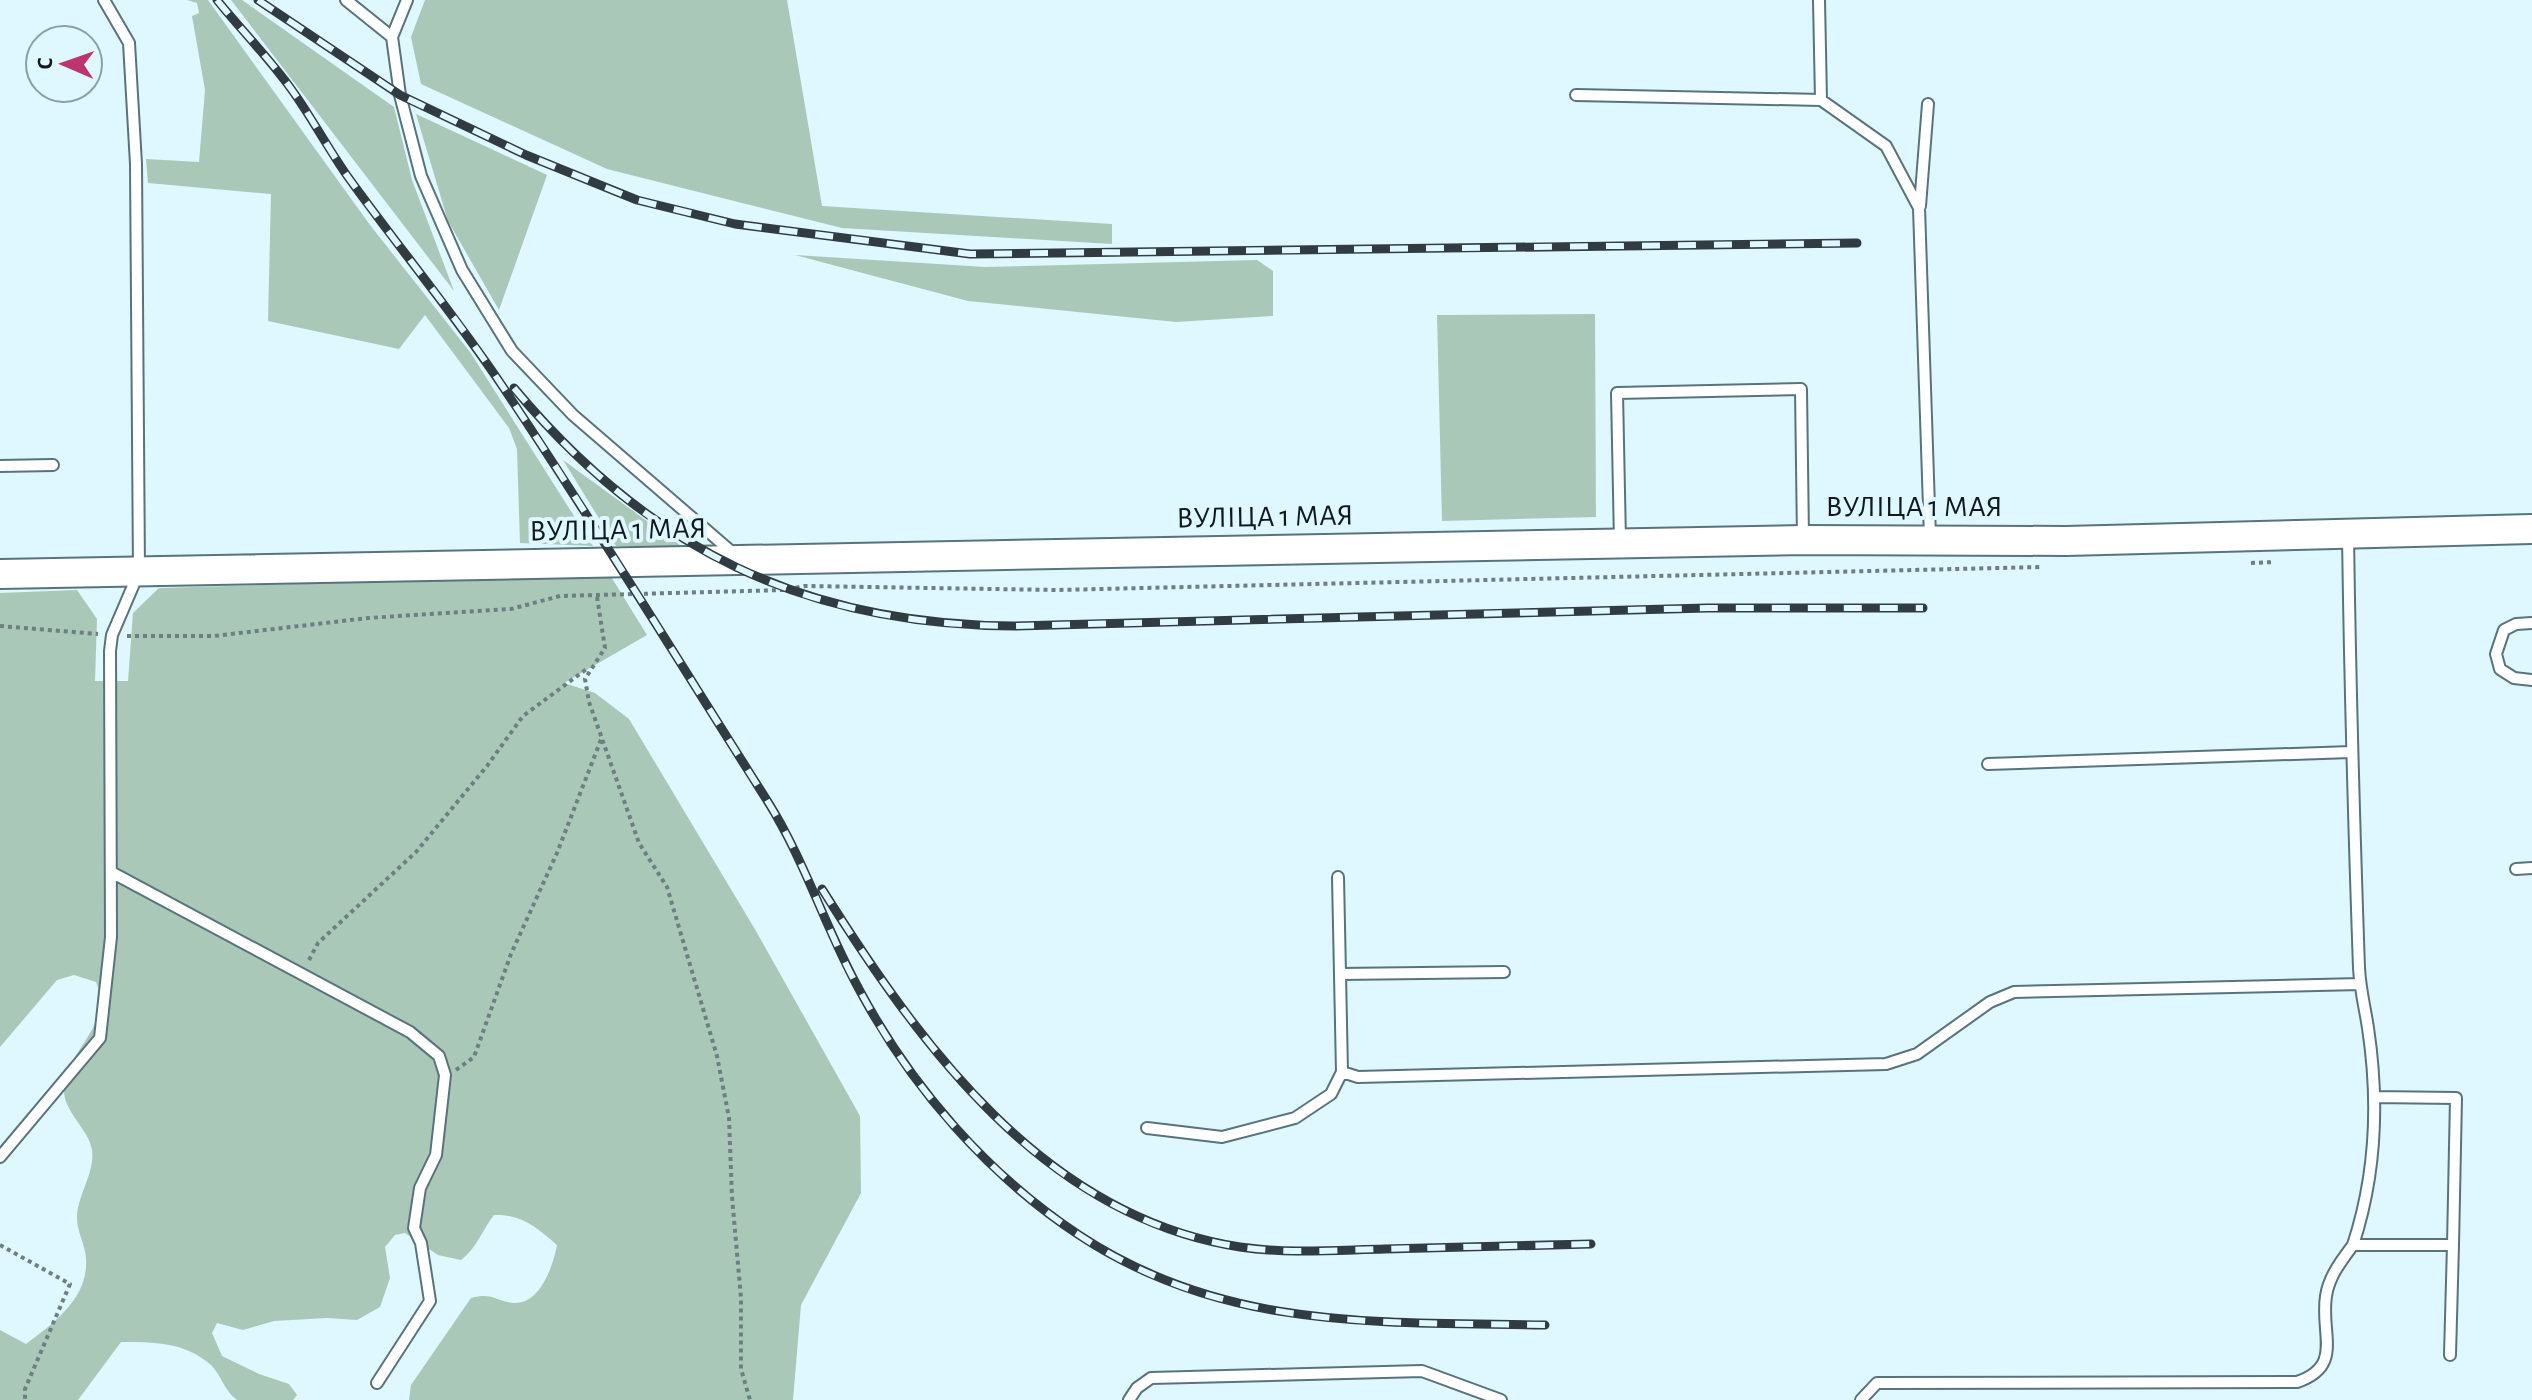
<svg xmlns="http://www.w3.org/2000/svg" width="2532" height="1400" viewBox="0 0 2532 1400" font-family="'Alegreya Sans',sans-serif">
<rect width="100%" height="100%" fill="#dff7fe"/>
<path fill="#a9c8b7" d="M187 0H208L370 225 470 352 593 546 520 543 517 449 509 428 425 315 399 349 268 321 271 194 148 183 146 159 199 162 205 90 192 16 199 13 197 3Z
M231 0H242L394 107 412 180 454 291Z
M425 0H787L822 206 1112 224V244L842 228 607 169 421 84 411 37Z
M416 114 547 175 499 310 448 221Z
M795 255 985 267 1257 260 1273 271V316L1176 322 968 301Z
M1595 314 1596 517 1442 521 1437 315Z
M563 460 684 548 616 546Z
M610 575 647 635 564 683 595 693 629 719 756 931 860 1116 861 1193 801 1305 793 1400H409L411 1385 471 1298C494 1292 496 1302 514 1303 541 1304 553 1265 557 1245 537 1228 522 1214 494 1215 482 1230 477 1248 461 1260L438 1255 405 1233 395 1235 385 1247 390 1278 380 1307 357 1320 327 1318 274 1321 243 1330 217 1323 212 1333 222 1356 259 1374 289 1384 297 1395 293 1400H237C225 1392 221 1375 211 1365 185 1342 154 1342 121 1342L78 1400H0V1330L26 1344C54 1323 89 1298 86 1258 85 1244 76 1229 77 1216 78 1194 95 1173 92 1150 89 1129 63 1112 64 1089 66 1049 115 1025 96 982L74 975 57 980 0 1047V593L77 590 97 619 95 681H128L133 613 159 588Z"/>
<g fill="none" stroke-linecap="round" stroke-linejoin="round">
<defs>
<path id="lane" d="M346 0 392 37
M407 0 392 37 400 95 421 176 462 270 512 351 573 415 733 553
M1819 0 1821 100
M1576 95 1821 100 1886 146 1919 208 1930 537
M1920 206 1928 104
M0 466 53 465
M2348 536C2350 680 2354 824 2359 968 2360 989 2365 1008 2368 1028 2379 1101 2376 1175 2353 1245H2453L2450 1355
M1620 541 1617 393 1801 389 1803 538
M2532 623 2516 624 2504 630 2496 654 2500 669 2514 678 2532 680
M1988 764 2351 752
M2516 869 2532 868
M111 872 410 1032 439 1056 445 1075 436 1155 420 1188 414 1228 421 1243 430 1301 377 1383
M1338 877 1342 1072 1358 1077 1886 1064 1917 1054 1990 1002 2014 992 2360 984
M1340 974 1504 972
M2374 1097 2456 1098 2453 1245
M1147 1128 1222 1137 1295 1118 1331 1094 1342 1072
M0 1157 100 1038 111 937 110 651 112 635 139 572 136 164 129 43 104 0
M1129 1400 1137 1388 1151 1378 1422 1371 1501 1400
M1861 1400 1877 1383 2297 1382C2344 1366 2320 1334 2326 1296 2329 1276 2342 1260 2353 1245"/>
<path id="secondary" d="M0 574 1803 540 2066 541 2532 529"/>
</defs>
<use href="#lane" stroke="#58737b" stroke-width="14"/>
<use href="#secondary" stroke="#58737b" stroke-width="32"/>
<path stroke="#6e7e83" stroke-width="4" stroke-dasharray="4 4" stroke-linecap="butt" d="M2251 563 2274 562
M597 597 605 648 585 679 589 702 639 843 667 887 717 1056 729 1118 732 1197 741 1298V1369L750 1400
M0 626 98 634
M127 636H214L368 618 511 609 560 596 784 590 805 586 1057 590 2042 567
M309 960 318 943 416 852 487 766 523 716 588 668
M456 1070 474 1057 511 954 557 853 602 737
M0 1245 70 1284 25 1389V1400"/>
<use href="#lane" stroke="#fff" stroke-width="10"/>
<use href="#secondary" stroke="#fff" stroke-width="28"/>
<defs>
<path id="rail" d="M217 0C242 31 271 60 294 93 313 120 329 150 348 177 399 248 455 315 503 387 594 523 680 663 768 802 805 861 826 930 860 991 912 1088 988 1175 1079 1235 1224 1331 1379 1322 1545 1325
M258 0 400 95 526 155 637 200 735 224 970 254 1857 243
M514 388C648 549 805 625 1014 626L1707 608H1923
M822 889C920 1045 1044 1217 1240 1247 1288 1254 1337 1250 1385 1249 1454 1247 1523 1246 1591 1244"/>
</defs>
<use href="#rail" stroke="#303c41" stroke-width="9"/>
<use href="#rail" stroke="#dff7fe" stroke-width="6" stroke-dasharray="18" stroke-linecap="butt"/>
</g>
<g text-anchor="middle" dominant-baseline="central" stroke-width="8" stroke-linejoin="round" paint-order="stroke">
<g font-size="30" fill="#101a1e" stroke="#dff7fe">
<text x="1914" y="507">ВУЛІЦА 1 МАЯ</text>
<text transform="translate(1265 517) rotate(-1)">ВУЛІЦА 1 МАЯ</text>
<text transform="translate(618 530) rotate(-1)">ВУЛІЦА 1 МАЯ</text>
</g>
</g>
<g transform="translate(64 64) rotate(272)"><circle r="38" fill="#dff7fe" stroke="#8c9fa4" stroke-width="2"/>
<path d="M0-6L14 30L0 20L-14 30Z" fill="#be346d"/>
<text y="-12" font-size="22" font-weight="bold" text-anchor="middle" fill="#101a1e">С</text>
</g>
</svg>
